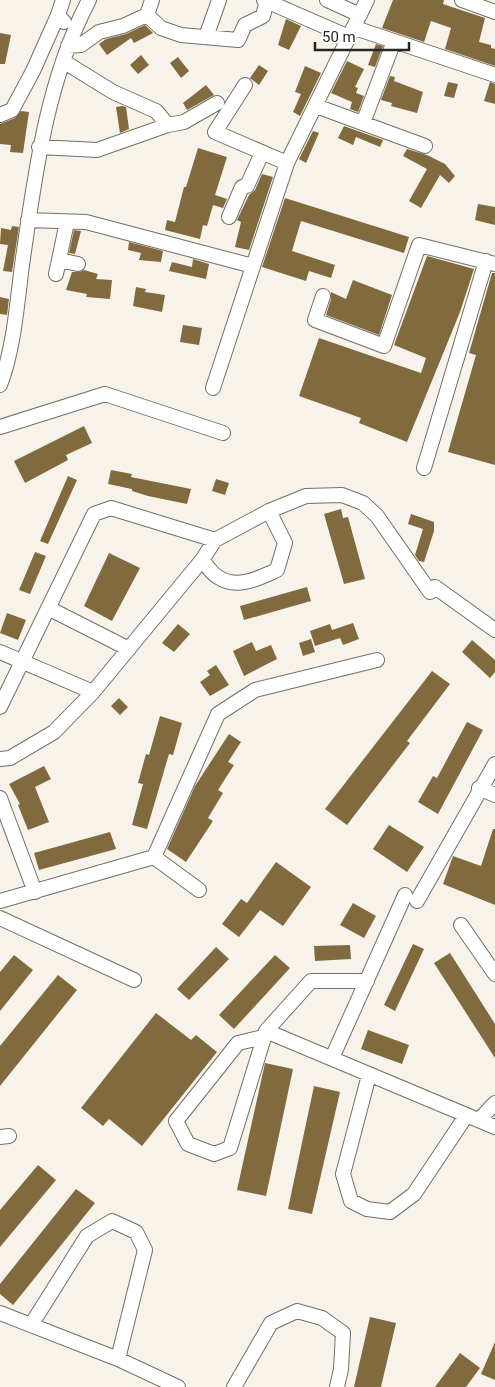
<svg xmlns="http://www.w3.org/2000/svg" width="495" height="1387" viewBox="0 0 495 1387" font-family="Roboto,sans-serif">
<rect width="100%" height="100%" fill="#f8f3ea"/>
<path fill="#806a3e" d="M393 0H444L443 4 485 18 479 42 491 45V48L495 49V66L445 49 451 28 431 21 424 42 382 28Z
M286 19 301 26 289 50 278 45Z
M145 25 153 33 134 43 131 38 107 55 99 44 106 39 126 34Z
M0 33 11 35 5 64H0Z
M376 44 383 46 375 67 368 65Z
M141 55 149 65 138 74 130 65Z
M178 57 189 71 181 78 170 63Z
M347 61 364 69 355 87 358 88 356 93 364 96 358 112 350 109 352 102 331 93Z
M259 65 268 71 259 85 250 78Z
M305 66 321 73 300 116 293 112 301 94 295 92Z
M390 76 395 77 394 81 423 92 417 113 391 106 392 103 381 100Z
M448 82 458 84 454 98 444 96Z
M490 82 495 84V104L484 101Z
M206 85 214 95 187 110 183 103Z
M122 106 126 107 129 129 120 133 116 107Z
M21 111 29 112 23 153 10 152 11 145 0 144V124L15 118Z
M344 126 383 140 380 147 356 137 353 145 338 138Z
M313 131 319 133 306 163 299 159Z
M198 148 227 157 215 195 227 199 223 208 213 205 207 226 203 225 200 239 165 230 167 220 175 222 184 187H186Z
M407 149 427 155 445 164 455 176 449 183 440 175 421 208 409 201 427 169 403 156Z
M262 174 273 177 249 250 235 247 241 222 237 220 249 195 255 190Z
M285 198 409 237 404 253 301 221 292 251 335 265 331 278 309 271 306 281 262 267Z
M478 204 495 207V225L475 220Z
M12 226 19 227 12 272 3 271 8 245 0 244 1 228 11 230Z
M74 230 81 231 75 254 69 253Z
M129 242 163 251 161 262 139 260 141 253 128 250Z
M427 256 474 269 460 312 407 442 359 423 361 418 299 396 319 338 421 373 426 358 394 345Z
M193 259 209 264 206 279 169 271 172 262 192 267Z
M84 270 98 274 96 279 112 280 110 299 86 297 87 294 66 290 72 272H80Z
M492 273H495V465L448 452 476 355 469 353Z
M353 280 392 295 379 335 326 315 331 299V292L346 299Z
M136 287 146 289 145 292 165 295 162 312 133 306Z
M0 297 9 299 7 315 0 314Z
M183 325 202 328 199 345 180 342Z
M84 426 92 443 66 455 68 460 25 483 14 461Z
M111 470 132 474 131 477 191 489 187 504 148 496 132 491V489L108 484Z
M68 476 77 480 48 544 40 541Z
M216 479 229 483 225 495 212 491Z
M341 509 343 518 348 517 365 579 344 584 324 514Z
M411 514 434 522V531L424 562 419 561 415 555 423 529 408 524Z
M35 552 46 556 30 594 19 590Z
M109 553 140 568 112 621 84 606Z
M307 587 311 601 244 620 240 606Z
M7 613 26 620 18 640 0 633Z
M353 623 359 639 343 645 340 638 315 646 310 631 330 624 332 630Z
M178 624 190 634 174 652 162 643Z
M311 639 315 652 303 656 299 643Z
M472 640 495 660V672L490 678 462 652Z
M252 642 256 651 271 645 277 659 244 676 233 651Z
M216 665 229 685 210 696 200 682 210 675 207 671Z
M432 671 450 684 407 741 410 743 347 825 325 809Z
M119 698 128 707 120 715 111 706Z
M160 716 182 723 173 755 169 754 147 829 132 825 143 784 138 783 146 754 149 755Z
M467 722 483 730 438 814 418 802 433 776 437 778Z
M229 734 241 742 228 762 234 765 218 790 223 793 208 818 213 821 186 862 167 849 195 786Z
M44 766 51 779 35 787 49 822 28 830 18 805 20 804 9 784Z
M389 825 424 847 407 872 373 849Z
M493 829H495V905L443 884 453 856 481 866Z
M110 832 116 849 39 870 34 853Z
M276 862 311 887 283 926 260 910 239 937 222 924 241 899 247 903Z
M353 903 376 916 364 938 340 925Z
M413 944 424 949 395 1011 384 1005Z
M350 945 351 959 315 961 314 946Z
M216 947 229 959 189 1000 177 989Z
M450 953 495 1024V1058L434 963Z
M14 955 33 970 0 1011V972Z
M275 955 290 968 234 1029 219 1015Z
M58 975 77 990 0 1086V1046Z
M156 1013 191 1040 196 1035 217 1052 142 1146 109 1119 103 1126 81 1108Z
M368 1030 409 1045 402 1064 361 1049Z
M265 1063 293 1069 266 1196 237 1190Z
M314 1086 340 1092 312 1214 288 1209Z
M38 1165 56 1180 0 1247V1210Z
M76 1189 95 1203 13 1305 0 1294V1284Z
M370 1317 396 1323 381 1387H354Z
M495 1342V1380L481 1374Z
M460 1353 480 1368 466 1387H435Z"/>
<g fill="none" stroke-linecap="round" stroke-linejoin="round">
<defs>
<path id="minor" d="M63 0 58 15 64 22
M264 0 349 37
M327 0 360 15
M462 0 495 12
M147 15 161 28 181 35 238 40 245 25 263 16 267 0
M355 28 495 75
M206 37 219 0
M68 46 81 45 99 32 123 26 147 15 152 0
M63 61 113 92 156 111 168 125
M245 85 215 132 287 163
M316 106 425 146
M0 115 12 110 33 71 58 15
M363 123 394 41
M39 147 97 150 168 125 184 122 217 103
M229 217 242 187 247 186 262 153
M28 220 86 222 253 266
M59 260 78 264
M56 274 67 222
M323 296 315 320 384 346 419 245 495 264
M0 385C14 348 17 304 22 265 35 175 46 82 89 0
M213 388 287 163 367 0
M0 427 105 394 223 433
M424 468 486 261
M202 560C207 566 212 574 218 577 237 590 259 578 277 570L285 543 269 511
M435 587 495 630
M48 608 129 649
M0 652 93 692
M0 707 94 514 111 508 215 540
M0 759 10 758 54 732 93 692 202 560 215 540 269 511 306 496 342 495 363 503 377 516 430 592
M479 788 495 795
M0 798 35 892
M154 857 199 890
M0 901 154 857 218 714 255 690 377 660
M417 901 495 764
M0 918 134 980
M461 925 495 974
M266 1031 495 1127
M263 1037 238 1043 176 1121 188 1144 214 1154 230 1148 266 1031 311 981H367
M332 1058 405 895
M369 1075 343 1174 351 1201 367 1209 390 1212 414 1194 466 1116
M479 1120 495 1103
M0 1137 9 1136
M0 1313 118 1359 178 1387
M31 1325 87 1236 112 1221 136 1232 145 1250 118 1359
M234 1387 271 1323 297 1311 322 1318 343 1333 341 1369 337 1387"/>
</defs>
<use href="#minor" stroke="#736f67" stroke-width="16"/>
<use href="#minor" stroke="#fff" stroke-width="14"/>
</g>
<path d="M315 42v8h94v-8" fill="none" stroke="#282623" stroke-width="2.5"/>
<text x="322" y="42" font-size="15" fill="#282623" stroke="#ffffff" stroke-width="4" paint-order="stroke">50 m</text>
</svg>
